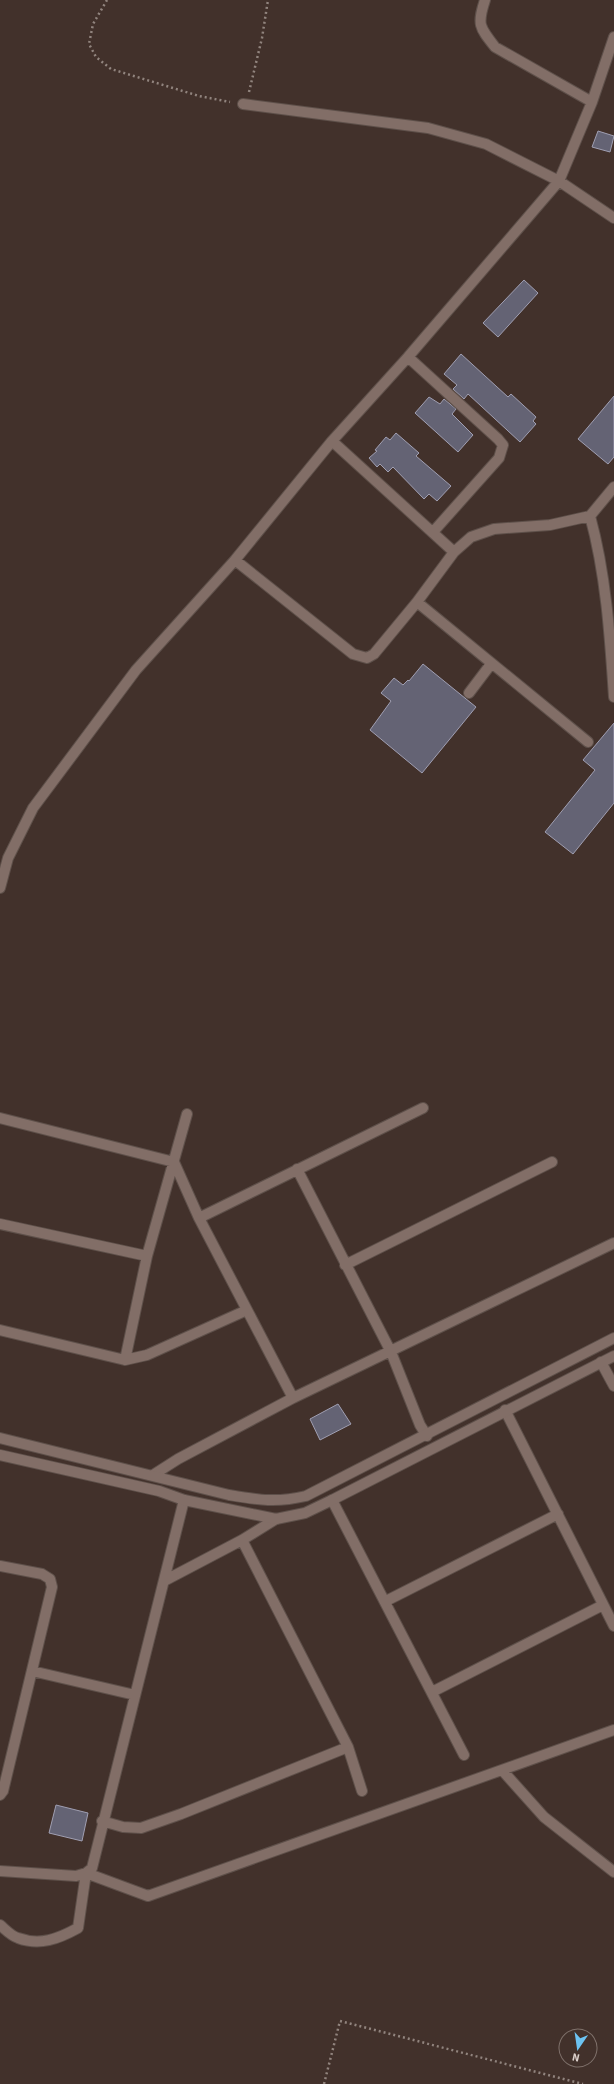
<svg xmlns="http://www.w3.org/2000/svg" width="614" height="2084" viewBox="0 0 614 2084" font-family="'Source Sans 3',sans-serif">
<rect width="100%" height="100%" fill="#42312b"/>
<path fill="#646374" stroke="#a09fb2" d="M598 131 614 136 610 152 592 147Z
M524 280 538 293 498 337 483 323Z
M461 354 508 397 511 394 536 417 533 421 536 424 520 442 468 394 464 399 453 389 457 385 444 374Z
M614 396V457L608 464 578 439Z
M429 397 440 404 444 399 456 409 452 414 473 435 458 452 415 413Z
M396 433 419 453 416 456 451 486 437 501 429 494 424 499 393 467 388 472 380 464 377 467 369 458 377 451 375 450 386 437 390 440Z
M423 664 476 707 422 773 370 730 391 701 381 693 394 678 403 685 408 680 409 681Z
M614 723V803L573 854 545 832 595 770 583 760Z
M338 1404 351 1424 320 1440 310 1419Z
M56 1805 88 1813 82 1841 49 1833Z"/>
<g fill="none" stroke-linecap="round" stroke-linejoin="round">
<defs>
<path id="minor" d="M485 0C477 24 479 27 495 47L592 102
M243 104 428 128 486 144 559 181 614 218
M408 357 498 439 503 445 499 458 433 532
M332 441 454 552
M590 516C606 574 610 636 614 697
M235 560 353 654 367 658 374 654 417 602 454 552 471 537 494 529 550 525 590 516 614 487
M417 602 588 742
M469 693 491 664
M0 888 8 858 33 808 136 670 235 560 332 441 408 357 559 181 592 102 614 37
M0 1118 174 1162 199 1218 293 1398
M297 1169 391 1352 420 1425 427 1436
M199 1218 423 1108
M0 1224 147 1256
M345 1265 552 1162
M0 1330 125 1360 147 1355 247 1310
M125 1360 147 1256 187 1114
M601 1362 614 1386
M505 1410 614 1626
M153 1475 178 1459 293 1398 614 1243
M332 1500 464 1755
M242 1540 348 1747 362 1791
M0 1566 42 1574 50 1579 52 1587 3 1791 0 1795
M164 1581 242 1540 276 1519
M386 1601 558 1514
M32 1671 135 1695
M432 1692 603 1605
M502 1770 544 1817 614 1872
M102 1821 123 1827 141 1828 181 1814 348 1747
M0 1871 76 1876 86 1873 92 1868 184 1500
M0 1925C5 1929 11 1936 18 1938 40 1946 58 1939 78 1928L86 1873 148 1896 614 1730"/>
<path id="tertiary" d="M0 1438 229 1495C259 1500 276 1503 306 1496L614 1338
M0 1455 159 1491 184 1500 276 1519 305 1513 332 1500 614 1356"/>
</defs>
<use href="#minor" stroke="#5e504a" stroke-width="12"/>
<use href="#tertiary" stroke="#5e504a" stroke-width="12"/>
<path stroke="#91847e" stroke-width="2.5" stroke-dasharray="2 3" stroke-linecap="butt" d="M107 0 93 24 89 44 96 57 111 69 199 96 230 102
M249 92 262 38 268 0
M324 2084 340 2021 583 2084"/>
<use href="#minor" stroke="#826e67" stroke-width="10"/>
<use href="#tertiary" stroke="#826e67" stroke-width="10"/>
</g>
<g transform="translate(578 2048) rotate(193)"><circle r="19" fill="#42312b" stroke="#7f716b"/>
<path d="M0-3L7 15L0 10L-7 15Z" fill="#6cc3f2"/>
<text y="-6" font-size="11" font-weight="bold" text-anchor="middle" fill="#dbd0cb">N</text>
</g>
</svg>
